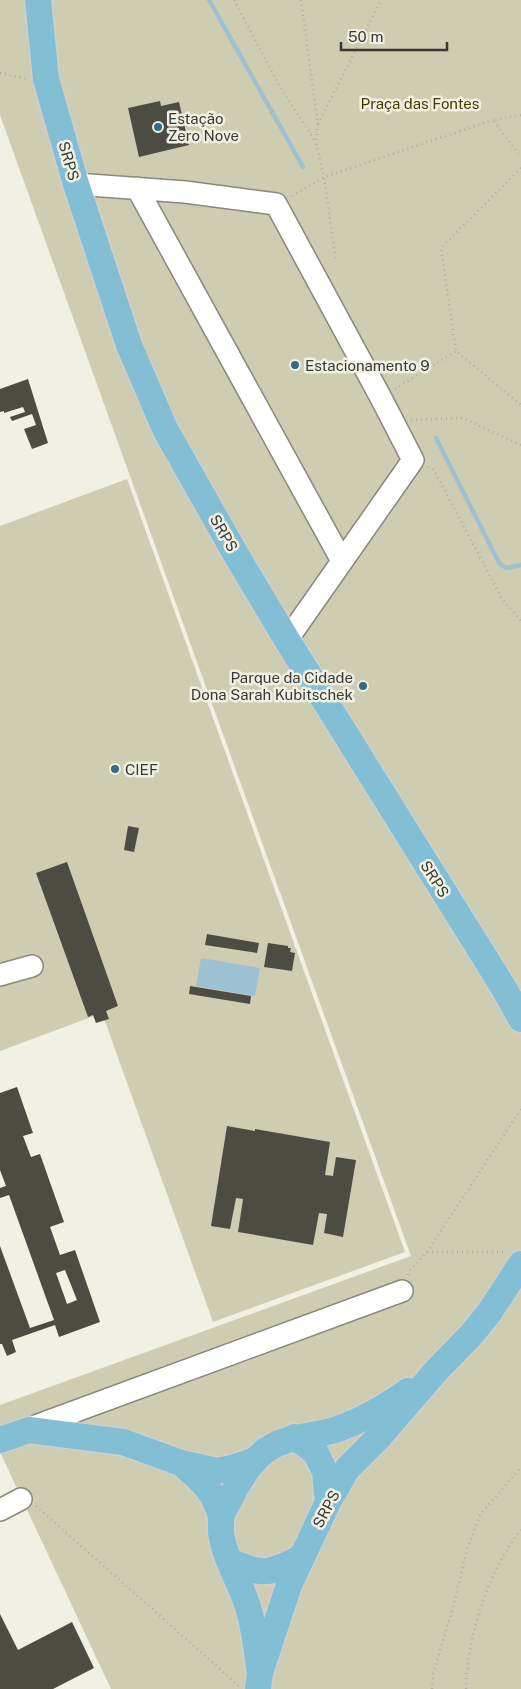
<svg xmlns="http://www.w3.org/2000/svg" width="521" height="1689" viewBox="0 0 521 1689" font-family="'Public Sans',sans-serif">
<rect width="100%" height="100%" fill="#f0f0e3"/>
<path fill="#cecdb2" d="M0 0H521V1689H111L0 1452V1405L411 1256 0 115Z
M127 479 405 1252 213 1322 102 1013 0 1051V526Z"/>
<path fill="#9ec1d1" d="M201 958 260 968 255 996 196 986Z"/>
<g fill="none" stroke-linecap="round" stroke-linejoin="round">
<path stroke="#9ec1d1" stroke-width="4.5" d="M209 0 303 167
M436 438 499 563 506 568 521 565"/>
</g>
<path fill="#4d4c42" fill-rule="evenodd" d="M160 101 161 106 179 102 189 145 139 157 128 108Z
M28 379 48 443 32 449 24 429 36 425 32 414 12 421 10 417 25 412 23 407 4 413V411L0 412V389Z
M128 826 139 828 134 852 124 850Z
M67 862 118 1006 106 1011 109 1019 96 1023 93 1015 88 1017 36 873Z
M207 934 259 943 257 953 205 945Z
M268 943 288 946V948H291L290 952 295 953 292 971 264 967Z
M190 986 251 996 250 1004 189 994Z
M17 1087 33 1133 23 1136 31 1157 40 1154 64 1222 50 1227 60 1255 75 1250 100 1322 59 1337 55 1325 12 1340 16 1352 7 1356 2 1344H0V1246L30 1328 54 1320 9 1195 0 1198V1188L6 1186 0 1170V1093ZM65 1270 77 1300 67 1304 56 1273Z
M227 1126 255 1131V1129L330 1142 325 1175 333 1176 336 1157 356 1160 343 1237 324 1233 327 1214 319 1213 313 1245 238 1232 243 1199 236 1198 230 1229 211 1226Z
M0 1614 18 1650 72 1622 94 1668 53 1689H0Z"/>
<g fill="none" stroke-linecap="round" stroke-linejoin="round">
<defs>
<path id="minor" d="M76 184 185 192 276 204 381 398 413 460 287 640
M137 188 342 561
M0 975 32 966
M29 1430 38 1425 402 1291
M0 1510 21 1499"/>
<path id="major" d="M38 0 46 79 76 184 129 345 165 429 235 553 287 640 505 990 521 1019
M295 1437 316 1453 325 1472 328 1502
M0 1440 29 1430 123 1442 181 1463 217 1471 232 1468 255 1460
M182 1464C203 1482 212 1489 221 1516
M230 1561C263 1576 269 1574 300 1558
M259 1667C256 1646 254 1624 247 1604 239 1580 224 1557 221 1532 221 1527 221 1521 221 1517 223 1511 227 1505 230 1499 241 1477 255 1453 279 1443 298 1435 319 1436 338 1429 363 1420 387 1406 408 1391
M258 1689 260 1673 289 1585 328 1502 347 1469 379 1437 436 1371 471 1335 489 1313 521 1264"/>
</defs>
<use href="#minor" stroke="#88887c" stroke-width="24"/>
<use href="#major" stroke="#cfcfce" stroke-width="29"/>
<path stroke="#afafa5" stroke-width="2.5" stroke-dasharray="1 4" stroke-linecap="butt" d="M234 0 280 87 315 141
M301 0 318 125 316 143 324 177 336 261
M0 73 27 79
M521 115 493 120 521 157
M318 124 381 0
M521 168 441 248 456 351 521 405
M292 196 324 177 493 120
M395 389 456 351
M411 420 463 418 521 445
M428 467 434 470 502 599 521 621
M427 1252H506
M408 1275 410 1270 427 1252 521 1109
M36 1506 239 1686
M432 1689 433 1674 454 1604 467 1549 480 1515 521 1467
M466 1689C467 1637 488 1571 521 1530"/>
<use href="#minor" stroke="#fff" stroke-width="21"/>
<use href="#major" stroke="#83bfd4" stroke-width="26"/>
</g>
<g fill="#306c84" stroke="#f0f0e3" stroke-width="2">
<circle cx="158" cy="127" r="5"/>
<circle cx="295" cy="365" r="5"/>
<circle cx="363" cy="686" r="5"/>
<circle cx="115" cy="769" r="5"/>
</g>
<g text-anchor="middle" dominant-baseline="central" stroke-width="5" stroke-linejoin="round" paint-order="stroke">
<g font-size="15" fill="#403c01" stroke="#f0f0e3">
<text x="420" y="103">Praça das Fontes</text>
</g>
<g font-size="15" fill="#393934" stroke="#f0f0e3" text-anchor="start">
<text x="168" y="118">Estação<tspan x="168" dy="17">Zero Nove</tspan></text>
<text x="305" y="365">Estacionamento 9</text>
<text x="353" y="677" text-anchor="end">Parque da Cidade<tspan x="353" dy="17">Dona Sarah Kubitschek</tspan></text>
<text x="125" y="769">CIEF</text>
</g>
<g font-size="15" fill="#393934" stroke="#f0f0e3">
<text transform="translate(69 161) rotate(74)">SRPS</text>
<text transform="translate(224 533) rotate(60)">SRPS</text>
<text transform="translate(435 879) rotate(58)">SRPS</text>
<text transform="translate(326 1509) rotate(-62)">SRPS</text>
</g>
</g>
<path d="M341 42v8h106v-8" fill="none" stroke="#393934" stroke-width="2.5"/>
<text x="348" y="42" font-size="15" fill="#393934" stroke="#f0f0e3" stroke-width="4" paint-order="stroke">50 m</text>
</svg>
